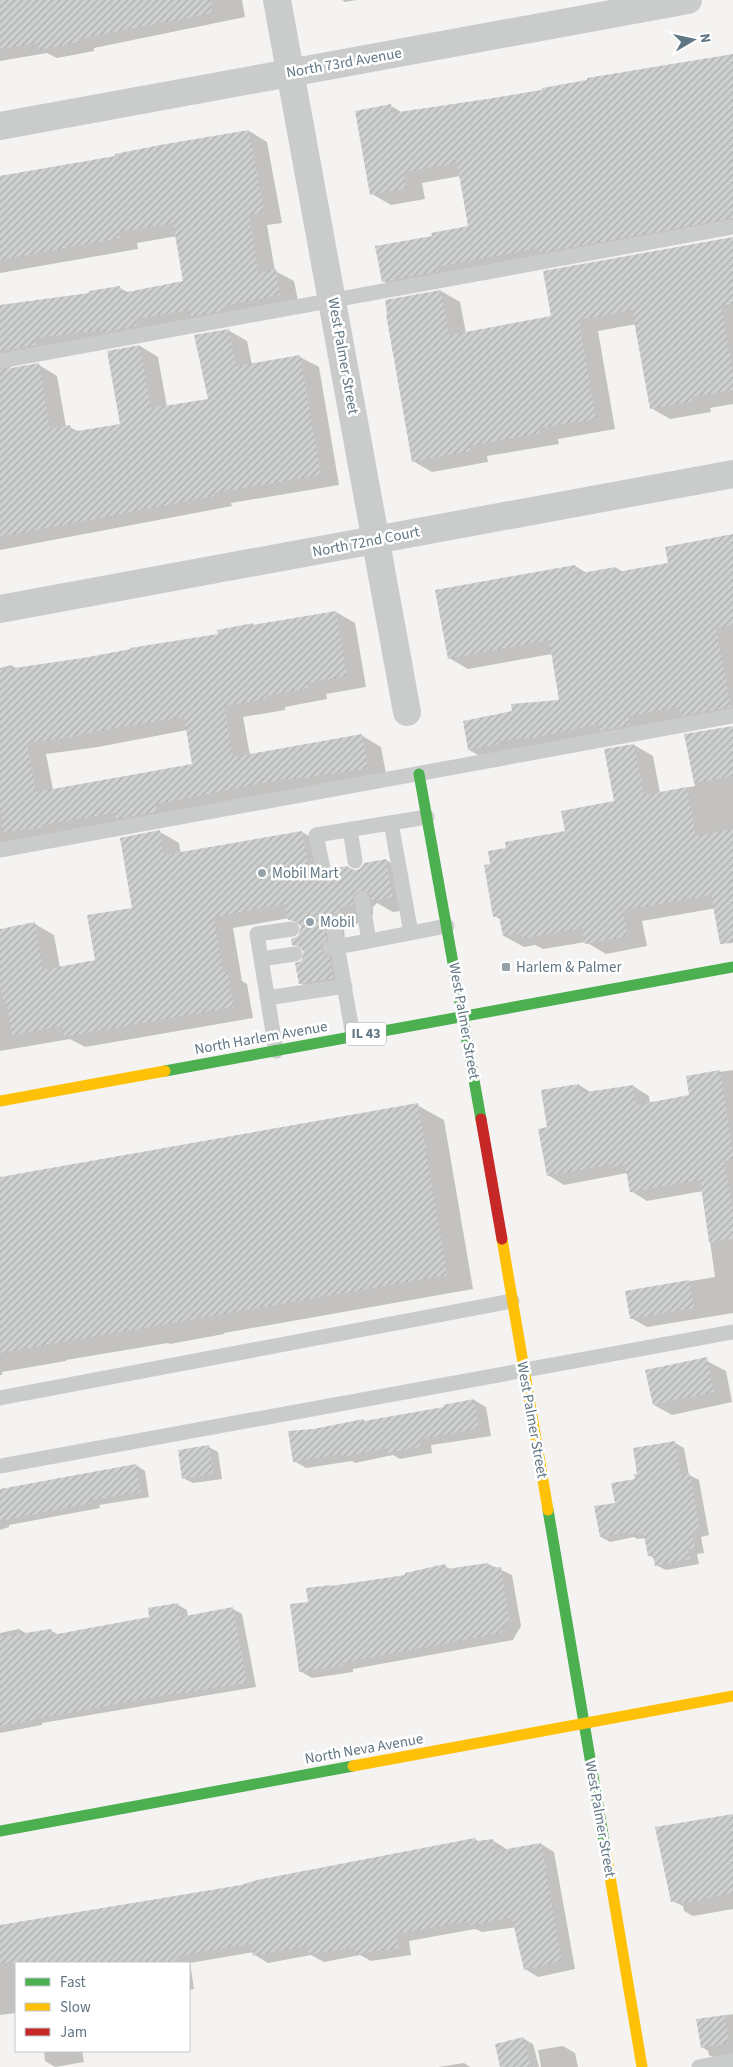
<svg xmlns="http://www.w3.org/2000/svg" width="733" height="2067" viewBox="0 0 733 2067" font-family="'Source Sans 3',sans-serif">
<defs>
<pattern id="building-hatch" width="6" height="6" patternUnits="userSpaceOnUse" patternTransform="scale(1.25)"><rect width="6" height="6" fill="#cecfcf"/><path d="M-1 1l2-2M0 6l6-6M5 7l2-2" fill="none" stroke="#abadad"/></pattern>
</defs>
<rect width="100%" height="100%" fill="#f4f3f1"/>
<path fill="#0003" fill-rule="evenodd" d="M0 0H242L245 17 94 48V51L57 58 47 53 0 61Z
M342 0H357L345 2Z
M733 55V228L402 292 383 281 433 237 469 227 460 176 422 183 425 199 391 205 372 194 391 106 403 113 487 100Z
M249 131 267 142 282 223 267 225 275 271 294 281 299 305 17 362 7 370 39 365 57 376 66 427H70L79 432 121 425 140 346 158 357 167 407 209 400 228 330 247 341 252 365 300 357 319 367 339 485 231 503 232 506 0 550V307L91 294 120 288 129 293 185 282 177 236 137 243 138 249 0 273V176L117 157Z
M733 271V404L710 408 711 412 670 419 651 408 636 324 598 331 615 429 558 439 559 444 487 456 488 462 432 472 413 461 441 291 460 302 466 333 553 317Z
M733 536V721L489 761 469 750 561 701 552 654 468 669 449 658 575 566 587 573 616 568 623 572 669 564Z
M336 612 355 623 366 687 326 694 327 699 285 707V710L243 717 250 755 361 735 381 747 387 779 0 844V668L11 665 17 669 83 659 219 635 252 624 256 626ZM187 730 194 765 53 790 46 754 98 747Z
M733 727V917L717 908 642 921 647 946 606 954 586 942 543 949 535 945 524 947 504 936 501 920 495 916 492 865 508 849 566 832 615 802 634 745 653 756 660 793 695 786 686 735Z
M160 832 179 843 181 854 302 832 321 844 327 877 347 867 357 871 386 860 406 872 412 909 393 912 377 903 373 907V915L361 917 357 924 351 923 344 930 346 951 342 966 349 970 352 989 320 994 300 983 304 950 293 944 299 937 303 927 289 918 233 928 242 981 247 984 253 1018 85 1047 70 1039 0 1051V930L35 924 54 935 60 968 96 961 134 909Z
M733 1070V1313L647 1327 631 1318 626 1292 715 1277 703 1191 647 1201 631 1191 627 1173 564 1185 548 1175 549 1128 579 1085 592 1093 633 1086 649 1096 650 1104 690 1096 687 1077Z
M417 1105 444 1120 473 1289 224 1333V1334L170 1344 168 1343 66 1360V1361L2 1372V1375H0V1178Z
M707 1361 726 1371 732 1402 672 1415 654 1405Z
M474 1400 486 1407 491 1436 431 1445 432 1453 400 1459 393 1455 355 1463 352 1461 306 1468 294 1461 313 1430 445 1408Z
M675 1443 684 1448 689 1475 699 1480 709 1535 701 1537 704 1553 697 1554 699 1564 666 1570 656 1565 655 1559 649 1555 646 1538 637 1539 634 1537 610 1542 601 1537 616 1504 639 1475Z
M209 1447 218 1452 222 1479 193 1483 183 1478Z
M136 1465 145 1471 149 1497 99 1505 100 1508 9 1525V1527L0 1530V1493Z
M488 1564 512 1575 521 1626 513 1640 353 1669V1672L312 1678 300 1671 310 1603 333 1587 406 1576 445 1566 451 1570Z
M178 1605 187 1610 188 1617 233 1609 242 1614 256 1687 42 1723V1725L0 1733V1633L19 1629 27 1634 50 1630 59 1635 151 1618Z
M733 1814V1909L693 1916 684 1911 683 1906 672 1901Z
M475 1839 479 1842 492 1840 505 1848 506 1850 541 1844 554 1852 575 1969 538 1977 525 1969 516 1927 482 1932 475 1929 409 1941 411 1955 371 1961 360 1955 324 1962 311 1955 268 1963 255 1955 254 1952 190 1963 194 1989 189 1990V1963H16V2013L0 2015V1926L242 1886Z
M733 2014V2067H730L709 2055 708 2051 702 2047 698 2020Z
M524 2039 533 2044 539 2067H502Z
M563 2046 575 2053 578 2067H541L538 2050Z
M44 2051H82L84 2062 55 2067 45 2061Z
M464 2063 470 2067H438Z"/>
<path fill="url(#building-hatch)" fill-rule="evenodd" d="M0 0H211L212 13 78 39 79 42 39 50 38 43 0 49Z
M733 54V218L540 253 539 248 437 267 438 271 382 282 375 246 432 236 431 233 468 226 457 163 403 172 406 188 370 195 355 111 391 104 392 113 487 99 542 90V88L587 80V78Z
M249 130 264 212 249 215 258 273 276 269 280 295 224 306 225 310 191 317 189 310 135 319 137 326 104 332V330L35 338 36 345 0 351V305L89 293V291L120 286 122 293 183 281 173 223 119 232 120 238 0 260V176L115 156V154L160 145Z
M733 237V304L721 305 733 373V390L691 397 692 401 650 409 632 310 579 320 596 419 539 428 540 433 469 446 470 451 412 462 386 314 387 313 385 300 441 290 449 335 551 316 543 271Z
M229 329 236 366 300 355 321 475 213 493 214 496 0 537V370L39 363 50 429 70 425 71 432 120 424 107 351 140 345 151 408 208 399 194 335Z
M733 534V625L716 628 731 707 681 716 679 707 629 716 630 725 600 731 599 724 537 737 498 741 499 744 468 750 463 721 512 711 511 704 559 700 549 640 448 659 435 590 575 565 576 574 616 567 617 572 668 563 665 547Z
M336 611 347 676 307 683 308 688 266 696V699L224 706 233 757 362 734 368 768 332 774 285 780V779L156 804 157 812 116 819 115 813 41 825V828L3 832 0 809V670L83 658 131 649 130 648 218 634 217 630 253 623V625ZM184 717 192 764 36 792 27 743 78 736V735L120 727Z
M733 726V776L694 783 684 734Z
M634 744 644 795 687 787 696 836 733 829V943L720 944 711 895 623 910 628 936 585 944 582 928 522 939 521 933 503 936 499 916 493 917 484 865 490 864 488 851 506 848 505 842 565 831 561 811 614 801 604 749Z
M160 830 164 855 302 831 310 873 315 872 320 877H324L330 875 332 869 347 866 351 870H357L361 868 364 863 386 859 393 898 372 901 369 893 360 890 353 895V905L341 907 337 914 332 913 327 915 324 923 327 940 321 944V949L323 954 330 957 333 978 299 984 295 963 301 961 304 952 299 946 292 945 291 939 298 936 301 927 296 921 288 920 285 904 214 917 223 972H228L234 1007 64 1037 62 1026 12 1035 6 1002 3 1003 0 986V929L35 922 43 970 95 960 87 915 132 908 120 838Z
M720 1070 733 1153V1159L724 1161 733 1210V1239L709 1242 700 1180 630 1192 625 1165 613 1167V1164L547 1176 538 1129 547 1127 541 1090 579 1084 580 1093 633 1085 636 1105 689 1095 686 1076Z
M418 1103 447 1275 0 1353V1177Z
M689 1280 694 1308 630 1319 625 1291Z
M707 1357 714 1392 653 1405 645 1370Z
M474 1399 479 1429 419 1439 421 1447 387 1453 386 1448 342 1457 341 1454 293 1462 288 1431 313 1429 364 1419V1421L444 1407 443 1405Z
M675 1441 681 1475 690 1474 700 1530 692 1532 695 1548 688 1549 690 1559 655 1566 653 1555 648 1556 643 1532 626 1535V1532L600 1537 594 1506 615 1503 611 1483 635 1479 634 1474H637L633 1448Z
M209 1445 213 1474 182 1479 178 1450Z
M136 1464 141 1492 91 1500V1503L0 1521V1489Z
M488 1563 489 1568 501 1567 509 1619 501 1633 342 1663V1666L299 1672 290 1604 308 1602 306 1588 331 1585V1586L405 1575V1573L445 1564 446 1569Z
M178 1603 180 1617 233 1607 247 1683 138 1700 0 1726V1637L51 1629 52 1635 149 1617 148 1608Z
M733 1814V1893L682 1904 681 1900 671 1902 655 1827Z
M475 1838 477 1841 493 1839 495 1851 541 1843 562 1961 524 1970 512 1918 467 1926V1921L396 1934 399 1948 356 1954 355 1947 309 1955 308 1946 253 1956 251 1944 177 1956 178 1963H0V1925L241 1885 257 1880Z
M725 2015 729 2043 701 2048 696 2019Z
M524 2037 531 2067H500L495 2044Z"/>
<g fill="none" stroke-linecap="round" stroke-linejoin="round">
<path stroke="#cacccc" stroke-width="15" d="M0 361 733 227
M391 823 411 933
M350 829 355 861
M0 850 733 716
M323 868 316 835 427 817
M333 922 353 1036
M369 941 447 926
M330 948 369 941 362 899
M261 959 295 954
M267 998 345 986
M276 1051 257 934 292 929
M0 1398 512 1301
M0 1466 733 1332
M699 2067 733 2061"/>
<path stroke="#cacccc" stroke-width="28" d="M277 0 407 712
M0 126 688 0
M0 609 733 474"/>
<path stroke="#4caf50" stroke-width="11" d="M419 774 481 1119
M165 1071 733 967
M548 1510 605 1847
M0 1831 353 1766"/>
<path stroke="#ffc107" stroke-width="11" d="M0 1101 165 1071
M502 1239 548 1510
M353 1766 733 1696
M605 1847 642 2067"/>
<path stroke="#c62828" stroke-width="11" d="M481 1119 502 1239"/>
</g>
<g fill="#94a2aa" stroke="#fff" stroke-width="2">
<circle cx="262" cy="873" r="5"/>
<circle cx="310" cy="922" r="5"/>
<rect x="501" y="962" width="10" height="10" rx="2.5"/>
</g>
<g text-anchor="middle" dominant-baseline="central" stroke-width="5" stroke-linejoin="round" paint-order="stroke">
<rect fill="#fff" stroke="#909fa8" stroke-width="1" x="346" y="1022.5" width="40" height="23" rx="4"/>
<g font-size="14" font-weight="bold" fill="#617683">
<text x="366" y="1034">IL 43</text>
</g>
<g font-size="15" fill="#617683" stroke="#fff">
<text transform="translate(344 63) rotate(-10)">North 73rd Avenue</text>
<text transform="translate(343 356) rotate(80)">West Palmer Street</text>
<text transform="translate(366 542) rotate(-11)">North 72nd Court</text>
<text transform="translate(464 1021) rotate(80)">West Palmer Street</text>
<text transform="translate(261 1038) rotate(-10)">North Harlem Avenue</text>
<text transform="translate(532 1420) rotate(80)">West Palmer Street</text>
<text transform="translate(364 1749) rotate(-10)">North Neva Avenue</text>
<text transform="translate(600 1819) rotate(80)">West Palmer Street</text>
</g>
<g font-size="15" fill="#617683" stroke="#fff" text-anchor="start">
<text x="272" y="873">Mobil Mart</text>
<text x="320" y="922">Mobil</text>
<text x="516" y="967">Harlem &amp; Palmer</text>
</g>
</g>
<rect x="15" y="1962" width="175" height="90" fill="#ffffff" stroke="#c0c8cd"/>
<rect x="25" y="1978" width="25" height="8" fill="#4caf50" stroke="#c0c8cd"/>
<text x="60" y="1987" font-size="15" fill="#617683">Fast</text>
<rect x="25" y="2003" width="25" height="8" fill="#ffc107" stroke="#c0c8cd"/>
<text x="60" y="2012" font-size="15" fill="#617683">Slow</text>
<rect x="25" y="2028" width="25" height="8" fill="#c62828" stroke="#c0c8cd"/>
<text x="60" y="2037" font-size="15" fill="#617683">Jam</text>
<g transform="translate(693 40) rotate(81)" stroke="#ffffff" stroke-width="4" paint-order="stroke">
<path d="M0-4L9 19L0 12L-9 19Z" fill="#617683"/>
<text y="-8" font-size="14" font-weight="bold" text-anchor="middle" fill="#617683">N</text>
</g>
</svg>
